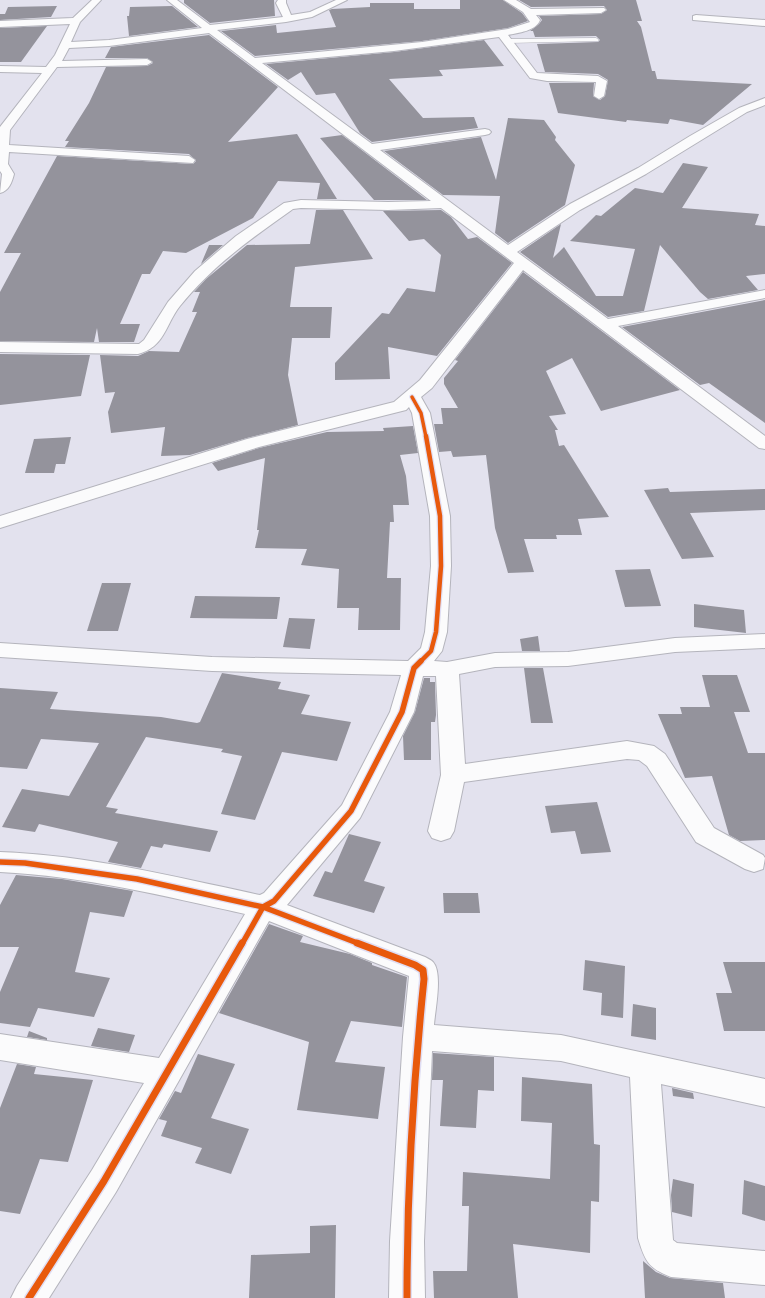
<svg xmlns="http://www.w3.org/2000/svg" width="765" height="1298" viewBox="0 0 765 1298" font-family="'Sofia Sans Condensed',sans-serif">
<rect width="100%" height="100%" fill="#e3e2ee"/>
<path fill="#94939c" d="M184 0H274L275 16 210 23 184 3Z
M460 0H503L522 13 528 21 508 28 422 41 255 56 221 31 276 25 277 33 336 27 329 10 332 9 370 7V3H414V9H460Z
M519 0H636L642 21H637L641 27 652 71H655L657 79 752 84 703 125 670 119 668 124 627 120 626 122 558 113 549 83H594L593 96 600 100 605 96 608 80 598 74 545 72 537 44 598 42 600 40 596 36 535 37 533 31H530L539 24 542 20 539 16 601 14 607 10 604 6 531 7Z
M57 6 51 17 0 20V14H5L8 7Z
M172 6 198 27 129 36 127 16H129L130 7Z
M47 26 21 62H0V28Z
M209 35 278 87 228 142 297 134 337 199H317L320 183 278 181 253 218 186 253 163 251 150 274H142L120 324H140L134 342H99L97 328 94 342 0 341V292L21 253H4L57 156 193 164 196 161 189 154 65 147 69 141H65L89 103 106 67H103L147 66 153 63 147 58H105L111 47Z
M484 40 504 66 439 70 443 76 389 79 423 118 474 117 478 128 372 142 360 133 335 93 316 95 301 72 288 80 266 64 394 52Z
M508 118 544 120 556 137 555 140 575 165 565 205 508 243 495 233 500 196 443 195 384 151 481 137 496 180Z
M342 135 427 200H374L320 138Z
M683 163 708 167 682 208 759 214 755 225 765 226V274L746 276 758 290 708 299 700 292 660 245 644 311 608 317 520 252 561 224 553 258 564 247 596 296H623L635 249 570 241 596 215 601 216 635 188 663 193Z
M316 210H343L373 259 295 267 290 307H332L330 338H292L288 375 298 425 247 438 190 455 161 456 165 427 111 433 108 412 115 392 105 393 100 355 138 356 149 351 179 352 197 312H192L200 292H194L206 279 247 245 310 244Z
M441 210 451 217 468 239 477 237 512 263 437 356 388 347 390 379 335 380V363L382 313 389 314 407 288 435 292 441 255 424 239 409 241 383 211Z
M209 245H223L201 264Z
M523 272 680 390 601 411 572 358 546 371 566 414 549 416 558 430H555L559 446 564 445 609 517 578 519 582 535H556L557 539H524L534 572 508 573 495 528 486 455 453 457 451 451 439 452 434 424H443L441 408H458L444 384V378L458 361 455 360Z
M765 300V423L709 383 700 385 622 327Z
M0 354 90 355 81 396 0 405Z
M413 426 418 453 400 455 406 476 409 505H393L394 522H390L387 578H401L400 630H358L359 608H337L339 569 301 565 307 549 255 548 259 530H257L265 458 218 471 212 463 259 448 327 432 384 431 383 428Z
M71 437 65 464H56L54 473H25L34 439Z
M668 488 670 492 765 489V510L690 513 714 557 682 559 644 490Z
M650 569 661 606 625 607 615 570Z
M102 583H131L118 631H87Z
M195 596 280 597 277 619 190 618Z
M694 604 744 610 746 633 694 627Z
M289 618 315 619 310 649 283 647Z
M538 636 540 651H522L520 639Z
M524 668H543L553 723H531Z
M222 673 281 682 278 689 310 695 301 714 351 722 337 761 282 752 255 820 221 814 242 756 221 752 223 749 146 737 106 807 118 809 115 813 218 831 210 852 164 844 162 848 151 846 141 868 108 862 118 842 39 824 35 832 2 827 22 789 69 796 99 743 41 739 27 769 0 767V688L58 692 50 709 161 717 197 723 200 722Z
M702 675H737L750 712H734L748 753H765V840L740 841 729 835 712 776 685 778 658 714H682L680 707H710Z
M424 678H430V682H435L436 715 435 722H431V760H404L403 736 415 712Z
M597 802 611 852 581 854 575 831 551 833 545 806Z
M349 834 381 842 364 881 385 887 374 913 313 896 325 871 332 873Z
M16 875 62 879 133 891 124 917 90 912 75 972 110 978 94 1017 38 1008 30 1027 0 1023V992L19 947H0V905Z
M443 893H478L480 913H444Z
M269 924 303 936 300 942 350 954 372 963V965L407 977 402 1027 351 1021 335 1062 385 1067 378 1119 297 1110 309 1042 219 1013Z
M585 960 625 966 623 1018 601 1015 602 993 583 990Z
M723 962H765V1031H724L716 993H732Z
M633 1004 656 1008V1040L631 1036Z
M98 1028 135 1035 129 1052 91 1046Z
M29 1031 47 1038V1040L27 1037Z
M433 1053 494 1057V1091L478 1090 476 1128 440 1126 443 1080H432Z
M198 1054 235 1064 211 1118 249 1129 231 1174 195 1163 202 1148 161 1136 167 1121 159 1119 175 1091 181 1093Z
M17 1064 36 1067 34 1074 93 1080 68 1162 40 1159 20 1214 0 1211V1108Z
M522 1077 592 1084 594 1144 600 1145 599 1202 591 1201 590 1253 513 1244 518 1298H434L433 1271H467L469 1206H462L463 1172 550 1179 552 1123 521 1121Z
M672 1088 693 1093 694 1099 673 1096Z
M673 1179 694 1184 692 1217 672 1212 671 1195Z
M744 1180 765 1186V1221L742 1214Z
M336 1225 335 1298H249L251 1255 310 1253V1226Z
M643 1261 656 1272 670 1278 723 1283 725 1298H645Z"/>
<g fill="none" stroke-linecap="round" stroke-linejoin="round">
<defs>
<path id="lane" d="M596 38 599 40 598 41 508 43 505 41 508 39Z"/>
<path id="street" d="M92 0H101L80 22 71 42 109 40 202 28 167 0H177L210 25 283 17 276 3 278 0H286V3L291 15 310 12 336 0H347L312 17 286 22 217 30 255 58 422 42 508 29 530 22 523 12 504 0H516L531 9 604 8 606 10 601 13 536 15 540 20C536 31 518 33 508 35L537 73 598 76 607 81 604 96 599 99 594 96 596 82 547 81 530 78 499 37 394 51 262 63 372 144 485 129 489 130 491 132 489 134 485 135 380 150 508 245 570 204 638 168 690 136 739 108 765 98V105L747 112 646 174 580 210 517 252 608 319 765 290V298L618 326 765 436V449L759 448 523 270 432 388 421 397 430 413 450 516 451 566 447 632 442 651 434 661 447 662 495 653 568 652 675 638 765 634V648L675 652 568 666 495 667 459 674 465 764 627 741 654 746 665 754 714 828 763 855 765 858 763 869 754 872 745 869 696 842 647 766 639 760 627 759 464 782 454 831 450 838 441 841 432 838 428 831 441 775 436 676H423L414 712 360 818 287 905 425 957C427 958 431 960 433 962 443 973 435 1010 434 1025L561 1035 765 1079V1107L661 1084 673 1240 677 1243 765 1251V1285L671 1277C648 1268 645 1261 638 1238L630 1077 561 1061 432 1051 424 1241 425 1298H389L390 1241 403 1037 409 976 269 921 116 1192 49 1298H11L17 1286 92 1170 144 1083 0 1060V1034L159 1058 245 914C164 896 83 876 0 872V852C88 855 175 877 260 895L264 893 342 805 390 712 401 675 212 671 0 657V643L212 657 408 661 421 648 425 632 431 566 430 516 412 413 409 407 406 410 259 447 0 528V516L247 439 394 402 420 380 514 263 441 208 388 210 301 208 293 209C252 238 212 266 180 306 165 325 165 347 138 354L0 352V342L139 344 144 340 168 302 195 271 236 236 284 203 301 200 388 202 431 201 209 33 109 46 69 48 62 61 147 59 152 62 147 65 57 67 10 130 9 145 189 156 195 160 193 163 9 152 8 164 14 174C12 182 9 191 0 193L2 174 0 171V127L42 73 0 72V66L46 67 55 55 70 24 0 27V21L73 18Z
M696 15 765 20V26L693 20V16Z"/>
</defs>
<use href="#lane" stroke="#b4b4bc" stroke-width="1"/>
<use href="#street" stroke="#b4b4bc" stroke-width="2"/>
<use href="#lane" fill="#fbfbfc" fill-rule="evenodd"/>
<use href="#street" fill="#fbfbfc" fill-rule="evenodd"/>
<defs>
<path id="cycleway-far3" d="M412 397 421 413 426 437"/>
<path id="cycleway-far2" d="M420 662 431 651 436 632 441 566 440 516 426 436"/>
<path id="cycleway-far1" d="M0 862 25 863 137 879 263 907 360 944
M242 944 263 907 274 901 351 811 402 712 414 668 421 661"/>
<path id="cycleway" d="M357 943 415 965 423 970 424 979C413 1085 407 1192 407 1298
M29 1298 104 1181 242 943"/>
</defs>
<use href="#cycleway-far3" stroke="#dfddf3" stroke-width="5.5"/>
<use href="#cycleway-far2" stroke="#dfddf3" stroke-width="7"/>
<use href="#cycleway-far1" stroke="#dfddf3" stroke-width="8"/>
<use href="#cycleway" stroke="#dfddf3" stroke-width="10"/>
<use href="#cycleway-far3" stroke="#e8590c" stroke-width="3.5"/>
<use href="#cycleway-far2" stroke="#e8590c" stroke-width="4.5"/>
<use href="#cycleway-far1" stroke="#e8590c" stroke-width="5.5"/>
<use href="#cycleway" stroke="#e8590c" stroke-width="7"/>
</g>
</svg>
